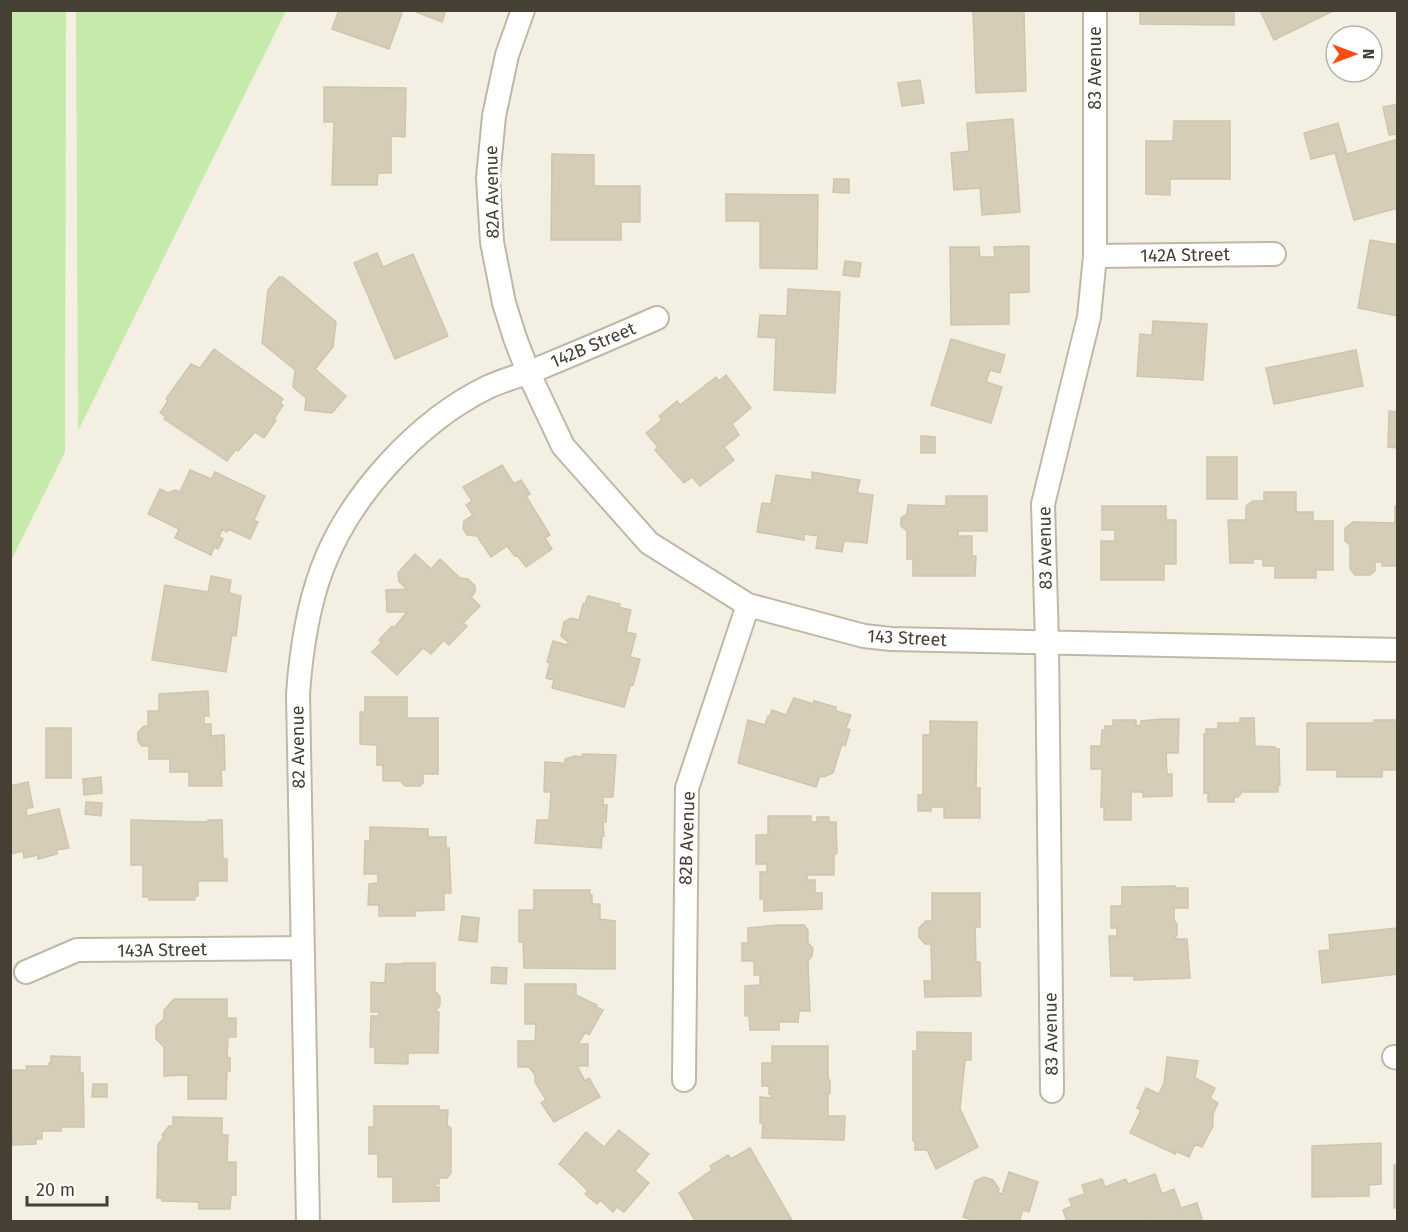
<svg xmlns="http://www.w3.org/2000/svg" width="1408" height="1232" viewBox="0 0 1408 1232" font-family="'Fira Sans',sans-serif">
<rect width="100%" height="100%" fill="#f3f0e3"/>
<path fill="#c6eaa9" d="M11 10 66 11 65 452 11 561Z
M76 11H286L78 431Z"/>
<path fill="#d5cdb8" stroke="#d0c5ab" stroke-width="1.5" d="M339 10H403L389 49 332 29Z
M411 10H446L442 22Z
M973 10H1024L1026 91 976 93Z
M1140 10H1234V25L1140 24Z
M1260 10H1335L1274 40Z
M920 80 924 103 902 106 898 83Z
M324 87 406 88 405 137 391 136V173H378L377 185H332L334 122H324Z
M1398 104V134L1389 135 1383 107Z
M1013 119 1020 212 982 215 980 188 954 190 951 153 969 151 967 123Z
M1174 121H1230V179H1170V195L1146 194V141H1173Z
M1338 123 1347 154 1398 139V208L1354 220 1335 153 1311 159 1304 133Z
M552 154 594 155V186H640V222H621V240H551Z
M834 179H849V193L833 192Z
M726 194 818 195 817 269 760 268V221H726Z
M1370 240 1398 245V316L1358 308Z
M1029 246V292L1009 293V324L951 325 950 247H979L980 257H995L994 247Z
M377 253 383 267 413 254 448 336 395 359 354 263Z
M845 261 861 263 859 277 843 275Z
M279 277H283L336 322 333 347 315 369 346 396 332 413 305 410 306 398 293 387 295 370 262 343 268 290Z
M788 289 840 292 835 393 774 390 776 338 758 337 760 315 787 316Z
M1153 321 1207 324 1203 380 1137 376 1140 334 1152 335Z
M951 339 1005 355 1000 373 990 370 986 382 1002 387 991 423 931 405Z
M214 349 283 399 280 403 283 405 274 419 276 420 264 438 255 432 238 451 236 449 227 461 164 419 166 417 160 413 168 401 166 399 191 364 200 368Z
M1356 350 1363 386 1274 404 1266 368Z
M726 375 751 408 732 424 739 435 724 447 734 460 700 486 692 477 684 483 655 450 658 447 646 433 662 420 659 416 677 401 680 405 716 377 719 381Z
M1389 411 1398 412V448L1388 447Z
M921 436 935 437V453H921Z
M1207 457H1237V499H1207Z
M502 465 514 484 521 480 530 494 526 496 550 535 545 538 552 549 526 567 517 555 515 556 507 546 491 557 477 536 467 535 463 528 464 521 473 515 466 505 472 501 463 487Z
M190 470 211 479 215 472 265 496 254 520 258 522 250 539 228 529 227 532 222 529 219 537 223 539 218 549 214 547 211 555 175 538 179 529 148 514 160 489 168 493 175 490 180 492Z
M812 472 860 480 857 493 873 495 867 543 844 541 842 552 816 548 818 536 804 534V540L757 532 762 503 771 504 776 475 812 480Z
M1264 492H1296V512H1313V521H1333V570H1316V578H1275V566H1263V559H1253V563H1230L1228 520H1246V506L1253 501H1264Z
M946 496H987V531H958V536H972V556H976L975 576H913V559H907V531L901 526V518L907 514 908 505 946 506Z
M1102 506H1166V520H1176V564H1164V580H1101V541H1115V530H1102Z
M1395 506H1398V566H1382V562H1375V571L1370 575H1355L1350 569V545L1345 541V528L1353 522 1395 523Z
M415 554 431 569 440 559 460 578 468 579 475 586V592L471 597 480 606 463 623 467 626 449 645 444 640 431 654 423 648 397 675 372 652 382 642 379 640 392 626 394 628 407 612H387L386 590 407 589 399 582 398 573Z
M211 576 231 580 229 593 241 596 236 636 232 635 226 672 152 660 165 585 208 592Z
M588 596 620 604 619 607 631 610 626 632 636 634 630 657 640 659 633 685 631 684 624 707 552 688 554 680 546 678 550 663 547 662 553 641 567 645 568 642 561 636 564 622 571 618 579 620 583 604H585Z
M208 691 209 716H204V724H211V736L224 735 225 770H221L222 786H189V772H170V759H149V746H142L138 741V732L144 726H148V711H159V694Z
M365 697H407V718H438V774H423V783L420 786H405L402 783V781H383V765H377V745L360 744V712H365Z
M794 698 813 704 814 701 836 707V711L851 715 846 728 850 730 845 746 842 744 833 773 824 777 820 776 816 787 738 763 748 720 765 725 768 716H770L772 710 786 715Z
M1240 718H1254L1255 746 1275 747V749H1279L1280 785H1278V792H1242L1238 797H1234V802H1208V793H1204V734H1206V729H1218V723H1240Z
M1161 719H1179L1178 753H1166L1167 774H1172V796L1143 797V792H1131V820H1104V807H1101L1102 769H1091V746H1101L1102 730H1105V726H1113V720H1136V726L1141 725V721Z
M1374 720H1398V770H1382V777H1337V770H1307V723H1374Z
M930 721 977 722 976 788H980V818H944V807H931V811H918V795H923V735H930Z
M46 728H71V778H46Z
M583 754 616 755 613 797H603V805H607L606 822H603L604 836H602L601 848 535 843 537 820H549L551 792H544L545 762 562 763V765H564L565 759 575 756 582 757Z
M101 777 102 793 84 795 83 779Z
M28 782 33 807 26 809 27 816 59 809 69 848 57 850V854L38 859V855L24 858 23 851 10 854V786Z
M86 802 102 803 101 816 85 814Z
M768 816H811V822H817V817H829V822H836L837 853 834 855V875H807V880H815V893H822V909L764 911V899H760V872H767V864H756V835H768Z
M131 820 208 822V820H222L223 859H227V881H198V896H195V900H149V897H143V865H131Z
M370 827 428 829V837H446V848H449L451 893H444V910L415 911V916H379V905H368L369 884 378 883V874H364L365 841H370Z
M1175 886V888H1188V908H1174V920L1177 924V935L1174 939H1187L1190 978 1134 980V976H1111L1109 936H1117V928H1111V906H1122V887Z
M534 890H590V895H592V904H600V919L615 921V969L524 968 523 942H519V910H534Z
M932 893H980V927H975L976 962H980L981 996 925 997 924 981H932L931 944H925L919 937V928L926 921H932Z
M462 916 479 918 477 942 459 940Z
M778 925H804L808 930V943L813 948 812 956 808 961 810 1011H799L798 1022H779V1030H750L749 1016H745V986L760 985V975H754V961H742V943H748V928Z
M1397 928 1398 974 1322 983 1319 951 1330 950 1329 935Z
M403 963H435V991L440 997V1005L435 1012H439L438 1053H408V1064L375 1063V1047H370L371 1016H379V1012H371V982L385 983 386 964H403Z
M492 967 507 968 506 984 491 983Z
M525 984H576V995L597 1005 596 1007 603 1010 589 1035 585 1032 578 1044H588V1066H577L585 1081 589 1078 600 1097 554 1122 541 1103 546 1100 535 1082V1075L529 1067H518V1041H535L536 1024H525Z
M174 999H227V1018H236V1037H228L227 1058H230V1071H227L226 1099H188V1075L164 1076V1047L156 1039V1026L164 1019V1010Z
M917 1032 971 1033V1060H965L960 1109 978 1147 936 1169 927 1150H915V1141H913V1051H917Z
M772 1046H828V1078L830 1081V1093L828 1095V1116H845L844 1140 762 1138 763 1123H760V1097L771 1098V1094H769V1086H762V1063H772Z
M51 1056 80 1057V1073H83L84 1127H61V1131H42V1139H36V1144L12 1145 10 1070H27L26 1066H49V1063H51Z
M1167 1057 1198 1061 1195 1078 1215 1088 1210 1098 1218 1103 1213 1114V1126L1202 1147 1195 1144 1189 1157 1176 1151 1175 1154 1130 1133 1141 1110 1137 1108 1146 1088 1159 1094 1164 1083Z
M93 1084H107V1097H92Z
M374 1106H439V1110H448L447 1125 451 1128V1173L447 1178H439V1184H435V1187H439V1201L393 1202V1177H378V1154H369V1127H374Z
M173 1117 222 1118V1135H228L227 1162H236V1195H231L230 1209H199V1202L162 1201V1198H157L158 1144 164 1137 162 1135 169 1126H173Z
M619 1130 649 1154 635 1171 649 1183 624 1212 617 1207 613 1212 600 1200 597 1204 585 1194 588 1191 577 1180 559 1164 586 1132 604 1147Z
M1381 1143V1184L1369 1185V1196L1312 1197V1146Z
M750 1148 793 1222H696L679 1193 712 1170 710 1166 728 1155 731 1159Z
M1394 1165H1398V1208H1394Z
M1009 1172 1038 1182 1029 1212 1023 1210 1019 1222H969V1219L963 1217 975 1181 984 1177 993 1180 999 1189 998 1193 1002 1194Z
M1155 1174 1162 1194 1174 1189 1181 1208 1197 1203 1203 1222H1146L1145 1219 1141 1222H1067L1063 1210 1072 1206 1069 1199 1085 1194 1082 1185 1102 1179 1105 1187 1126 1179 1128 1184Z"/>
<g fill="none" stroke-linecap="round" stroke-linejoin="round">
<defs>
<path id="street" d="M523 10 507 55 494 116 488 178 492 242 504 303 515 338 528 372 563 446 649 543 748 605 864 636 891 639 1398 650
M1095 256 1274 254
M26 972 77 950 302 948
M1394 1057 1398 1058
M684 1080 687 788 748 605
M1052 1091 1047 643 1043 504 1089 317 1095 256V10
M308 1222 298 694C301 652 307 609 322 569 349 496 418 421 488 387 503 380 519 376 535 370 576 353 616 336 657 318"/>
</defs>
<use href="#street" stroke="#beb8a6" stroke-width="26"/>
<use href="#street" stroke="#fff" stroke-width="22"/>
</g>
<g text-anchor="middle" dominant-baseline="central" stroke-width="6" stroke-linejoin="round" paint-order="stroke">
<g font-size="18" fill="#454033" stroke="#fff">
<text transform="translate(1095 68) rotate(-90)">83 Avenue</text>
<text transform="translate(492 192) rotate(-91)">82A Avenue</text>
<text transform="translate(1185 255) rotate(-1)">142A Street</text>
<text transform="translate(593 345) rotate(-23)">142B Street</text>
<text transform="translate(1045 548) rotate(-91)">83 Avenue</text>
<text transform="translate(907 638) rotate(3)">143 Street</text>
<text transform="translate(298 747) rotate(-91)">82 Avenue</text>
<text transform="translate(687 838) rotate(-88)">82B Avenue</text>
<text transform="translate(162 950) rotate(-1)">143A Street</text>
<text transform="translate(1051 1034) rotate(-91)">83 Avenue</text>
</g>
</g>
<rect width="1408" height="1232" fill="none" stroke="#454033" stroke-width="24"/>
<g transform="translate(1354 54) rotate(90)"><circle r="28" fill="#ffffff" stroke="#b5b3ad" stroke-width="1.5"/>
<path d="M0-4.5L10 22L0 15L-10 22Z" fill="#ff4c0e"/>
<text y="-9" font-size="16" font-weight="bold" text-anchor="middle" fill="#454033">N</text>
</g>
<path d="M27 1196v9h80v-9" fill="none" stroke="#454033" stroke-width="3"/>
<text x="36" y="1196" font-size="18" fill="#454033" stroke="#ffffff" stroke-width="4.5" paint-order="stroke">20 m</text>
</svg>
